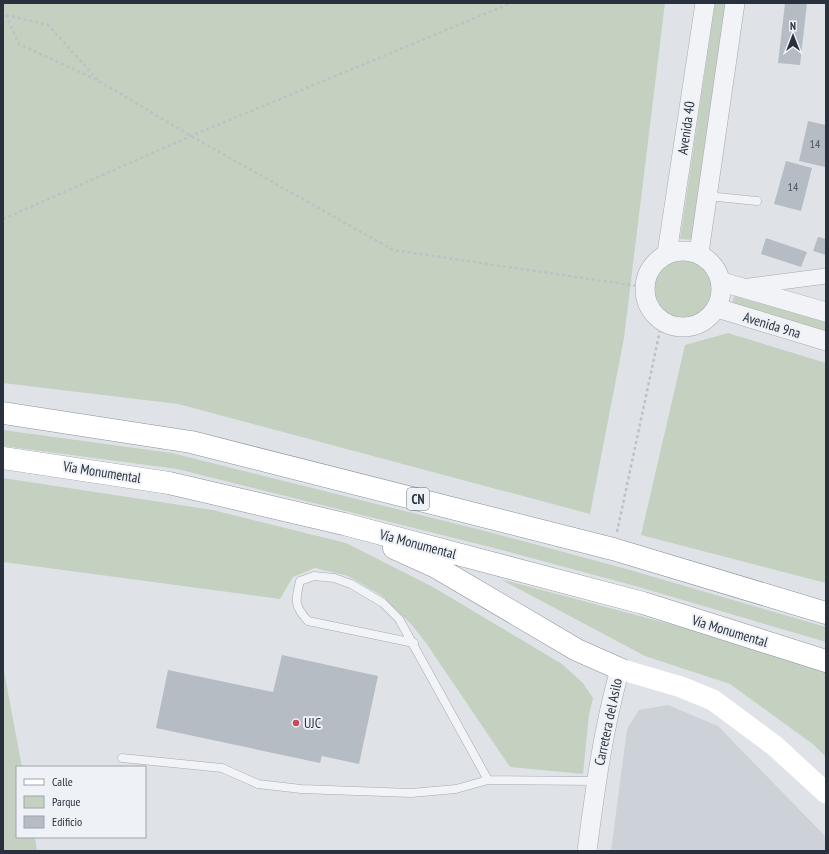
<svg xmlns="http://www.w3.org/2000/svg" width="829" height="854" viewBox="0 0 829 854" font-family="'PT Sans Narrow',sans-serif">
<rect width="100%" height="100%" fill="#dfe3e8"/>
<path fill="#cdd2d9" d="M668 705 718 726 826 837V851H611L627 729 639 710Z"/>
<path fill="#c5d1c0" d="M3 3H665L624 338 590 514 178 404 3 383Z
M715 3H726L693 240 680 239Z
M652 289a30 30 0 1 1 60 0a30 30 0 1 1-60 0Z
M734 296 826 322V333L732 305Z
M728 333 826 363V583L641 535 685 345Z
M3 430 172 453 489 532 630 570 826 627V642L635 586 494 548 177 469 3 446Z
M3 478 213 510 346 543 433 587 562 664 583 683 593 698 589 715 583 774 510 767 426 643 411 624 382 596 348 576 315 568 293 577 280 599 3 562Z
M500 579 775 652 826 670V757L814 745 730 684 645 656Z
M3 666 22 767H17V837H35L37 851H3Z"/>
<path fill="#b6bcc4" d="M785 3H807L800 65 778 63Z
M808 121 826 125 825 167 799 161Z
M786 161 812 168 801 211 774 204Z
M818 237 826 239V255L813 251Z
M766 238 807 252 801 267 761 254Z
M282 655 378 676 359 764 322 756 320 763 156 728 168 670 273 692Z"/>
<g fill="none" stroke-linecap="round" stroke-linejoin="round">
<defs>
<path id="service" d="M707 196 757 201
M414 643 308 621C294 606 295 600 300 581L314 576 334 578 351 584 383 603 399 619 488 780 596 781
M122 758 222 768 258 784 301 789 411 793 456 789 488 780"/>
<path id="minor" d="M742 287 826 276"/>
<path id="tertiary" d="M645 289a38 38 0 1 1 76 0a38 38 0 1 1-76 0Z
M667 253 705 3
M699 253 735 3
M722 282 826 312
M717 308 826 341
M587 851C595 790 603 729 620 669"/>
<path id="motorway" d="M3 413 191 442 613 549 826 613
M3 458 169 483 344 524 643 603 826 661
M394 548 436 567 577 650 620 669"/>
</defs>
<use href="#service" stroke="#a5aab2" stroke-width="9"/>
<use href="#minor" stroke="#a5aab2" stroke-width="16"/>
<use href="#tertiary" stroke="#a5aab2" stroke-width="20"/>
<use href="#motorway" stroke="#87919e" stroke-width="23"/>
<path stroke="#bdc1c6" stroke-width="2.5" stroke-dasharray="3 3" stroke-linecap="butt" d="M6 15 19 44 99 81 191 136 393 250 644 287
M6 15 48 25 98 80
M3 219 191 136 511 3
M617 532 662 321"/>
<use href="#service" stroke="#f1f3f6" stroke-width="8"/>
<use href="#minor" stroke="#f1f3f6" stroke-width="15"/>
<use href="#tertiary" stroke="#f1f3f6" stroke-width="19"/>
<path stroke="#fff" stroke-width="21" d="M620 669 681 687 713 700 775 746 826 793"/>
<use href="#motorway" stroke="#fff" stroke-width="22"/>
</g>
<circle fill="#c84860" stroke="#eef1f5" stroke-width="1.5" cx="296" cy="723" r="4"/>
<g text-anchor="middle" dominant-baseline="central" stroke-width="4" stroke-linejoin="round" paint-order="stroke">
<g font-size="12" fill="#4c5460">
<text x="815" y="143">14</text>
<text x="793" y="186">14</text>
</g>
<rect fill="#eef1f5" stroke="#646b75" stroke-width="1" x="407" y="488" width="22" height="22" rx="3"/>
<g font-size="13" font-weight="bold" fill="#29313e">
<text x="418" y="499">CN</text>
</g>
<g font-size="14" fill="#29313e" stroke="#eef1f5">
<text transform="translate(686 128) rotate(-82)">Avenida 40</text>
<text transform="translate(772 325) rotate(17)">Avenida 9na</text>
<text transform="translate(102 472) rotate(9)">Vía Monumental</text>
<text transform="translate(418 544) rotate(15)">Vía Monumental</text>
<text transform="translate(730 631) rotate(17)">Vía Monumental</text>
<text transform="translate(608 722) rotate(-78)">Carretera del Asilo</text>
</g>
<g font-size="14" fill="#29313e" stroke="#eef1f5" text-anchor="start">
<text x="304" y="723">UJC</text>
</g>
</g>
<rect width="829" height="854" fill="none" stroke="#29313e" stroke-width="8"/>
<rect x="16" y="766" width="130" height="72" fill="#eef1f5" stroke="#9fa4ac"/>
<rect x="24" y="779" width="20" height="6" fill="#ffffff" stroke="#9fa4ac"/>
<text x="52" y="786" font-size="12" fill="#29313e">Calle</text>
<rect x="24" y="796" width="20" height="12" fill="#c5d1c0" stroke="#9fa4ac"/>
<text x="52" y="806" font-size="12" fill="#29313e">Parque</text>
<rect x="24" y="816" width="20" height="12" fill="#b6bcc4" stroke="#9fa4ac"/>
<text x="52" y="826" font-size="12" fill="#29313e">Edificio</text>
<g transform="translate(793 36)" stroke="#eef1f5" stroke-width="3" paint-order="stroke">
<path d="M0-3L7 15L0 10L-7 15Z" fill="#29313e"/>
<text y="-6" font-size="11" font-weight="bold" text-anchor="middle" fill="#29313e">N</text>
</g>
</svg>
